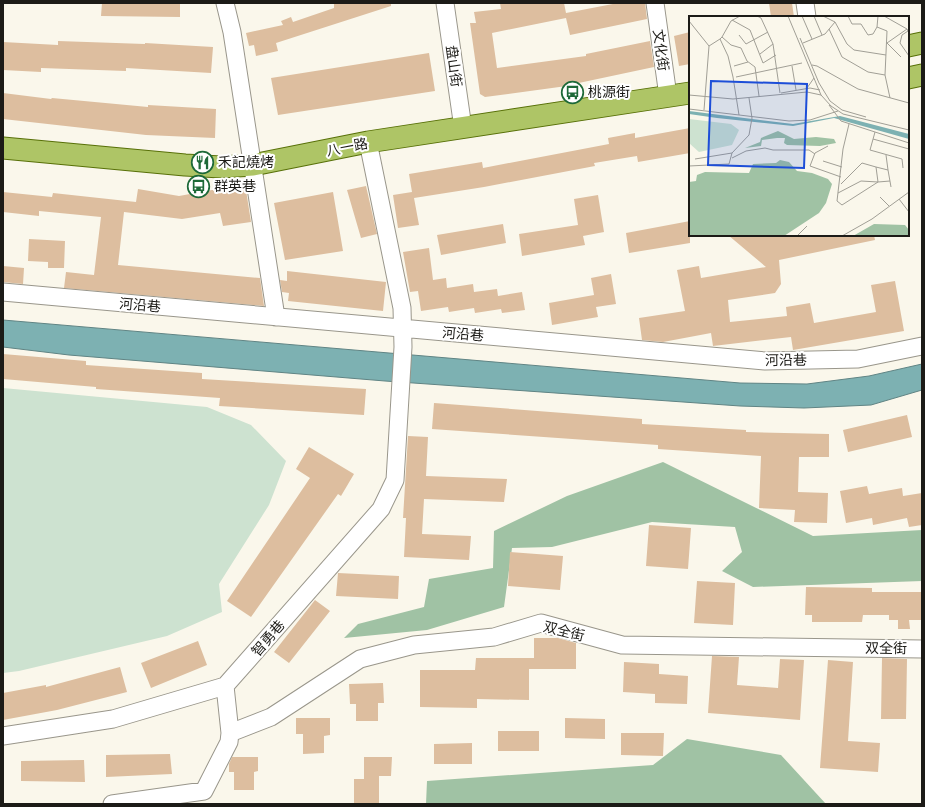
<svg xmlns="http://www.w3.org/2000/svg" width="925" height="807" viewBox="0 0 925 807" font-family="'DM Sans','Noto Sans SC',sans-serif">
<rect width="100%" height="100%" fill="#faf7eb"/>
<path fill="#cde2d0" d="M3 388 207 407 251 425 286 461 269 505 219 584 222 612 167 636 19 671 3 673Z"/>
<path fill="#a0c2a4" d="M663 462 813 536 922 530V581L753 587 722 571 742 552 735 527 652 522 552 547 512 548 504 607 427 630 344 638 358 624 424 607 429 579 493 568 494 531 567 496Z
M687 739 781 755 826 804H426L427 781 653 765Z"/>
<path fill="#7db1b2" stroke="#608484" d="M3 320 740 383 807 384 869 376 922 364V390L871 405 804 408 740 406 385 381 69 355 3 347Z"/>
<path fill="#ddbe9f" d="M102 3H180V17L101 16Z
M334 3H391V6L276 43 278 51 256 56 254 45 249 46 246 33 283 25 281 21 291 17 293 22 334 8Z
M500 3H564L566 13 618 3H645L647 19 570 35 566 18 492 33 497 68 586 56V54L650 41 654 67 574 84V85L485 97 480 94 470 23H476L474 12 501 9Z
M769 3H792L794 17H771Z
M690 32V64L679 66 674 36Z
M58 41 145 44V43L213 47 211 73 126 68V71L41 68V72L3 70V42L58 45Z
M429 53 435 91 278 115 271 78Z
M3 93 51 99 52 98 148 107V105L216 109 215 138 146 135 3 119Z
M690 128V153L638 162 637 156 594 163 595 166 484 187 414 198 419 225 398 228 393 195 412 192 409 174 482 162 483 168 609 144 608 138 635 133V138Z
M245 184 251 222 223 226 220 213 182 219 124 212 118 265 260 278 264 306 64 288 66 272 94 275 101 217 39 211V216L3 212V192L52 197 53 193 136 202 138 189 179 196Z
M366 186 377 234 361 238 347 190Z
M333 192 343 251 285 260 274 203Z
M598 195 604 232 583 236 585 245 522 256 519 234 578 225 574 199Z
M690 221V243L629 253 626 233Z
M503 224 506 243 441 255 437 235Z
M728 235H874L875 240 779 260 781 284 775 293 728 300 730 322 787 316 786 307 810 303 814 323 876 312 871 285 895 281 904 331 793 350 791 337 713 346 711 333 663 342 642 340 639 318 685 311 677 270 699 266 701 278 766 267Z
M29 239 65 241 64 268H48V262L28 261Z
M429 248 433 280 446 278 447 288 473 284 474 292 497 289 498 296 522 292 525 310 502 313 501 309 475 313 474 308 449 312 448 307 421 311 418 291 410 292 403 252Z
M3 266 24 268 23 284 3 282Z
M287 271 386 282 383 311 288 301 289 293 282 292 280 280 287 281Z
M611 274 616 304 596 307 598 317 552 325 549 303 594 295 591 278Z
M3 354 86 361V365L202 373V379L366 389 364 415 219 406 220 398 96 389V387L3 379Z
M434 403 642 419V424L746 430V432L829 434V457H799L798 492 828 493 827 523 794 522 795 510 759 508 761 456 658 449V445L432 429Z
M907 415 912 437 848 452 843 430Z
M408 436 428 437 426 476 507 479 504 502 424 499 422 534 471 536 469 560 404 557 406 518H403Z
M309 447 354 474 341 496 338 494 251 617 227 601 310 478 296 469Z
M867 486 869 494 902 488 903 496 922 493V525L909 527 907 518 873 525 872 518 846 523 840 491Z
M649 525 691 528 688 569 646 566Z
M510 552 563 556 560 590 508 586Z
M338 573 399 576 398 599 336 596Z
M697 581 735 583 733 625 694 623Z
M806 587 872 588V592H922V620H909L910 629H898V620H889V615H863L862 622H812V615H805Z
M315 600 330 611 289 663 274 652Z
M534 638H558L576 643V669H529V700L477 699V708L420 707V670H475L476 658H534Z
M198 641 207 665 151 688 141 663Z
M712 656 739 657 737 685 778 688 780 659 804 660 800 720 708 713Z
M882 658 907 659 906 719H881Z
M828 660 853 662 848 741 880 743 878 772 820 768Z
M624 662 659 664V674L688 676 687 704 655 703V694L623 692Z
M120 667 127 692 57 710 3 720V693L46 685V687Z
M383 683 384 703H378V721H356V704H350L349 684Z
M296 718H330V735L324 736V753L303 754V734H296Z
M565 718 605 719V739L565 738Z
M498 731H539V751H498Z
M621 733H664L663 756 621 755Z
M472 743V764H434V744Z
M170 754 172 774 106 777V755Z
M232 757H258V771L254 772V790H234V772H229V764Z
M364 757H392L391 776H379V804H354V779H364Z
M84 760 85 782 21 781V761Z"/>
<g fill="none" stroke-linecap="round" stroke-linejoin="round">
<defs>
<path id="minor" d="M225 3 232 32 276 317
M445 3 463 128
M655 3 668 96
M805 3 807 17
M3 292 765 361 858 359 922 346
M230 733 271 717 360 659 414 645 494 637 541 623 622 645 922 649
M3 736 113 719 225 686 381 509 395 480 403 347 402 308 368 142
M112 804 204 791 229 742 230 733 225 686"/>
<path id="major" d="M908 46 922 43
M908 78 922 75
M3 148 185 165 221 167 253 165 368 142 690 93"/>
</defs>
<use href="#minor" stroke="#99968b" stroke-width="19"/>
<use href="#major" stroke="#587008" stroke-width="23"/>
<use href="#minor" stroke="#fff" stroke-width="17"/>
<use href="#major" stroke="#aec566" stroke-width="21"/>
</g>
<defs>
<symbol id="bus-ring" viewBox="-11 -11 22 22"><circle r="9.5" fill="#fff" stroke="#1d6938" stroke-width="1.5"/><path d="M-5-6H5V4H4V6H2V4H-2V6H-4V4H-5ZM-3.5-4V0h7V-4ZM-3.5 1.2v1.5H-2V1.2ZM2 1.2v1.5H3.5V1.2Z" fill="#1d6938"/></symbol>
<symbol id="restaurant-ring" viewBox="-11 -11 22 22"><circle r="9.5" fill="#fff" stroke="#1d6938" stroke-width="1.5"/><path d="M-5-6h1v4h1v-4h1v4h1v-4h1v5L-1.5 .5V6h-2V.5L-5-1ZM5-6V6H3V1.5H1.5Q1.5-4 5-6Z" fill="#1d6938"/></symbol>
</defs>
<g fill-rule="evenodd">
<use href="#bus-ring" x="560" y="80" width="25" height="25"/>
<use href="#restaurant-ring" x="190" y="150" width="25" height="25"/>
<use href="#bus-ring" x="186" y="174" width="25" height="25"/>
</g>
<g text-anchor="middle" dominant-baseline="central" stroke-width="4" stroke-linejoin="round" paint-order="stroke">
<g font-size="14" fill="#1c1b17" stroke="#fff">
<text transform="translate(661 50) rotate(82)">文化街</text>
<text transform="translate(454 66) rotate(82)">盘山街</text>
<text transform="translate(347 147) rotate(-11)">八一路</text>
<text transform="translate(140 305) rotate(5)">河沿巷</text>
<text transform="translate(463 334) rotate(5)">河沿巷</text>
<text transform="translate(786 360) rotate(-1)">河沿巷</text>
<text transform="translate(564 631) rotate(14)">双全街</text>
<text transform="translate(268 638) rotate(-49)">智勇巷</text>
<text transform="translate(886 648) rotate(1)">双全街</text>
</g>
<g font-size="14" fill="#1c1b17" stroke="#fff" text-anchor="start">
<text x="588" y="92">桃源街</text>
<text x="218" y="162">禾記燒烤</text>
<text x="214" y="186">群英巷</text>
</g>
</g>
<g transform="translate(689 16)">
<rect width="220" height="220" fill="#faf7eb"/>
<path d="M0 103 42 108 50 114 43 129 10 136 0 127Z" fill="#cde2d0"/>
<path d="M89 115 105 123 127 121 145 123 147 127 131 130 98 129 95 127 96 122H88L73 124 72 130 56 132 71 126 72 122ZM91 144 100 146 108 155 123 157 139 163 143 168 137 187 130 197 95 220H0V166L7 165 8 159 16 156 60 157 64 148 87 147ZM185 208 216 209 220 214V220H164Z" fill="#a0c2a4"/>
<path d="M0 95 104 108 151 100 220 118V123L145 102 104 110 28 102 0 98Z" fill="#7db1b2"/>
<path fill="none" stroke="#a19f96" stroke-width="1" d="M68 0 72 2 84 28 91 77M99 0 132 79 142 90 154 98 220 114M113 0 123 23M125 0 133 19M134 0 146 6M159 0 163 8H172L179 19 184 18 188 11 189 0M195 0 218 13 198 27 212 41M43 4 61 14 74 47 87 39M0 5 20 30 15 94M188 11 198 15 196 59M140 13 153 41 179 56 196 59 201 82M218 13 219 15 213 19 211 27 220 40M50 19 57 28 79 16M33 21 42 5 51 0M111 22 130 67 141 85 153 94 177 101M31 23 39 40 44 61 50 99M31 23 33 21 42 29 52 32 58 45 66 51 70 80M114 27 136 18 146 6 158 28 165 34 197 39M20 30 31 23M71 38 84 28M123 49 128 50 169 73 220 87M45 50 59 46M103 50 107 74M47 61 113 47M118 72 125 62M92 77 121 72 131 74M0 79 44 83 118 76 132 79M140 89 152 105 220 127M0 93 100 105 121 104 149 95M160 108 154 133 148 185 153 189 189 166 201 165M186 116 181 134 213 143 214 152M184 123 220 133M139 130 126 137 121 150 152 161M197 139 199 154M43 142 57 135 76 132 84 134H120L126 138M6 143 43 137 60 119 63 102 60 82M134 145 153 151M0 150 40 148 43 137M152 168 173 147 187 151M149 177 172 165 189 166 187 151 199 154 202 171M191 181 200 190M210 183 220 196M108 220 118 210M153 220 183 203 220 176"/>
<path fill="#1d4ed8" fill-opacity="0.15" stroke="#1d4ed8" stroke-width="2" d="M22 65 118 68 115 152 19 149Z"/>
<rect width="220" height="220" fill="none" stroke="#1c1b17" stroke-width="2"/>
</g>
<rect width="925" height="807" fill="none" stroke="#1c1b17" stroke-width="8"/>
</svg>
